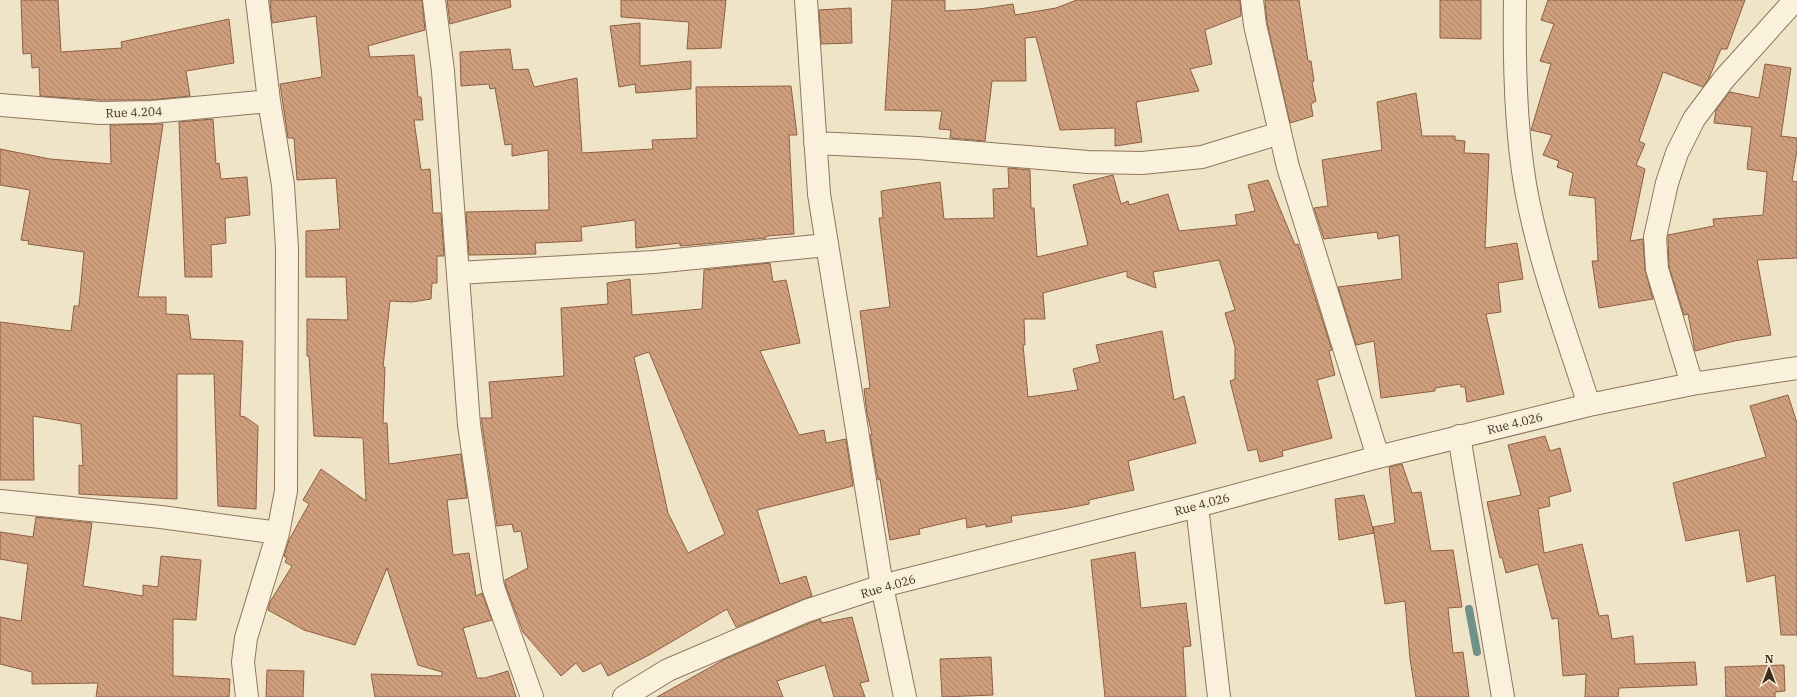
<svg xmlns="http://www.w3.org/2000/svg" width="1797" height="697" viewBox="0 0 1797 697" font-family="'IBM Plex Serif',serif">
<defs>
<pattern id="building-back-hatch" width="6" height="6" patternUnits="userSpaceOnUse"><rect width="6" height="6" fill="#cf9f7d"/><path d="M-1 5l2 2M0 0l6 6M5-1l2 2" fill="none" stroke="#a98266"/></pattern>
</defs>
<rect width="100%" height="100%" fill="#f0e4c8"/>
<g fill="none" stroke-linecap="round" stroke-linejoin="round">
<path stroke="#6f938a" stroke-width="8" d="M1469 609 1477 652"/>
</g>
<path fill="url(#building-back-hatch)" stroke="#8d5f41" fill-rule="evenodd" d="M21 0H58L61 52 122 48 121 42 229 19 234 63 186 71 190 96 151 100H100L40 96 39 67 32 68 31 53 23 54Z
M270 0H422L425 30 368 46 370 57 414 55 418 97H421L423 120H414L421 170 430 169 433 213H441L444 256H437V283H432L431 299 412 302 390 301 383 367H385L383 423H387L389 464 461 454 467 498 447 500 453 555 469 553 476 596 482 593 492 620 463 628 477 678H485L508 671 516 697H375L371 674 442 676V672L418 665 387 568 355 645 304 630 268 610 270 602 292 566 285 562 287 558 284 556 289 540 309 504 303 500 321 469 366 501 363 438 314 436 309 356H307V319L348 320 346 277H306V231L340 229 336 178 297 180 294 138H288L280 84 322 77 316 16 272 23Z
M447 0H510L511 7 450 24Z
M621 0H726L721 48 687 49 689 22 621 17Z
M892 0H945V11L979 9 1013 4 1015 15 1056 8 1077 0H1240L1241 16 1205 30 1212 64 1190 69 1199 91 1136 102 1142 142 1115 146V128L1060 130 1036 37 1025 38 1026 81H992L985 141 950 138 951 130 939 129 942 111 885 110Z
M1265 0H1299L1308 61H1311L1314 81 1312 82 1316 101 1311 104 1313 116 1290 123 1267 23Z
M1440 0H1481V39L1440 38Z
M1548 0H1745L1727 49H1721L1709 78 1703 87 1663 72 1639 141 1645 144 1636 165 1645 169 1630 241 1643 239 1645 270 1653 299 1599 308 1592 261H1598L1595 198 1569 195 1573 173 1557 167 1559 161 1543 155 1552 135 1531 130 1551 64 1540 61 1554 24 1541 20Z
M851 8 852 43 821 44 819 10Z
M640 23V66L691 61V89L636 93 635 84 619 87 610 26Z
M510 49 513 70 528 69 534 87 577 78 582 153 653 149 652 140 697 138 696 87 791 86 797 135H789L794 234 766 236V238L704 244 680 246V243L636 248 635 220 581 227 582 241 535 243 536 254 469 255 466 212 549 210 548 150 512 156V144L505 145 495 88 490 89 489 84 461 86 460 52Z
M1765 64 1791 68 1781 136 1797 138V150L1792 181 1797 182V258L1757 260 1771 335 1734 341 1695 351 1688 314 1684 315 1669 267 1668 235 1714 226 1713 219 1763 215 1767 172 1747 169 1752 127 1714 123 1716 110 1730 92 1759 98Z
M1416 93 1422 136H1455V140L1465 141 1464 153 1489 154 1485 248 1517 243 1523 279 1498 283 1501 312 1486 314 1504 394 1467 402 1465 387H1461L1460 384 1435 388V391L1381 398 1374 341 1356 345 1338 287 1402 279 1399 235 1378 239 1377 232 1324 239 1314 208 1328 206 1322 160 1382 150 1377 102Z
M213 119 216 164 219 163 221 179 247 177 250 215 225 218 226 243 211 245 212 277H185L179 122Z
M152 124H163L138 297H166V314L188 315 191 339 243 341 240 416 245 417 258 426 256 509 218 506 214 374H177V499L79 494V465L83 466 81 424 33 416 34 480H0V322L71 331 74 306H79L84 252 28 244 29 241 21 240 30 190 0 185V149L50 159 111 164 110 125Z
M1008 168 1030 170 1031 208H1034L1037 257 1088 245 1073 185 1113 175 1121 204 1128 201 1129 205 1168 194 1179 231 1237 225 1235 215 1255 211 1248 185 1268 180 1295 245 1298 244 1332 350 1329 351 1335 375 1317 380 1332 438 1282 451 1283 456 1260 462 1257 449 1248 451 1230 381 1235 379V347L1225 313 1235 310 1219 260 1153 272 1156 288 1127 277V271L1043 293 1045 319H1024L1025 345H1023L1028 397 1078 390 1073 369 1100 362 1096 345 1162 331 1174 400 1184 396 1196 443 1128 461 1134 490 1089 500V504L1063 509 1011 516 1012 522 986 527V524L967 528 966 518 919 529 920 534 890 540 880 479 878 480 870 435H872L867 413 864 389 870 388 860 311 890 307 879 218H883L881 191 940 182 944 219 994 218 993 189 1009 188Z
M770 263 773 282 786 280 800 343 760 351 799 435 824 430 826 443 846 439 853 486 757 510 780 584 806 576 812 596 736 627 727 609 649 655 608 676 601 663 583 672 576 663 561 676 523 632 505 584V580L528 568 521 531 514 532 512 524 497 526 481 418H492L489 382 564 376 561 308 608 304 607 283 630 279 632 315 702 309 704 270ZM649 352 725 534 688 553 668 513 634 357Z
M1788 395 1797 423V635H1781L1775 575 1747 582 1739 530 1686 541 1673 483 1766 457 1750 406Z
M1545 436 1550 451 1560 448 1571 491 1549 497 1550 506 1538 509 1544 553 1582 544 1599 616 1608 615 1612 639 1633 636 1635 664 1695 662 1697 685 1619 688 1618 697H1585L1586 674 1563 676 1558 618 1552 619 1538 564 1506 573 1502 557 1500 558 1487 502 1521 495 1508 445Z
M1402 464 1412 493 1421 492 1431 551 1453 550 1462 607 1448 608 1453 653 1463 652 1469 697H1416L1410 659 1405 601 1385 604 1373 527 1395 523 1389 467Z
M1364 495 1374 533 1339 540 1335 499Z
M36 517 92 523 83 586 143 596V585L158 587 161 556 201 560 196 620 173 619V676L230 679 229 697H96L98 683 32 684V672L0 664V617L21 621 28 564 0 559V532L33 537Z
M1135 552 1141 608 1186 603 1191 646 1183 647 1186 697H1105L1091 560Z
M852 617 869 681 860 683 865 697H834L825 665 777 681 783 697H657L725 659 810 623 820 619 822 623Z
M991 657 993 695 942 697 940 659Z
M1784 665 1785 691 1775 692V697H1726L1725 667Z
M267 670 304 671 303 697H266Z"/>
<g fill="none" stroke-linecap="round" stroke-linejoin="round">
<defs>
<path id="street" d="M434 0 443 71 469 425 493 587 532 697
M806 0 819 194 882 586 905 697
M1252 0 1255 25 1288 167 1378 457
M1515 0C1514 61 1515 124 1525 184 1538 260 1566 332 1589 405
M0 105 100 113 152 112 269 101
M815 143 918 148 1088 162 1142 163 1202 157 1280 133
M458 273 654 262 827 245
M1692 384 1657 269 1655 237 1667 183 1677 153 1694 119 1724 79 1795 0
M1459 436 1503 697
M0 501 161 517 278 533
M1197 506 1219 697
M247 697 243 662 246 638 278 533 286 491 287 248 283 185 269 101 257 0
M624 697 668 670 806 611 882 586 1197 506 1378 457 1589 405 1692 384 1797 368"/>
</defs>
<use href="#street" stroke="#8d765c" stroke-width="24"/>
<use href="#street" stroke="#faf1dc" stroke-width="22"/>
</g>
<g text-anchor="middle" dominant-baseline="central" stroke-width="4" stroke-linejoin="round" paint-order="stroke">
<g font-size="12" fill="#3d2e20" stroke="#f7eed8">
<text transform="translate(134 112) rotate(-2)">Rue 4.204</text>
<text transform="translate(1515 423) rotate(-14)">Rue 4.026</text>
<text transform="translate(1202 504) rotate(-15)">Rue 4.026</text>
<text transform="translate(888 586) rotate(-16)">Rue 4.026</text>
</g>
</g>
<g transform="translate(1769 669)" stroke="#f7eed8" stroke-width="3" paint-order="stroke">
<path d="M0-3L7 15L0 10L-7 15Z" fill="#3d2e20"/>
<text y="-6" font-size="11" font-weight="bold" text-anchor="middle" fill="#3d2e20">N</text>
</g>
</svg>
